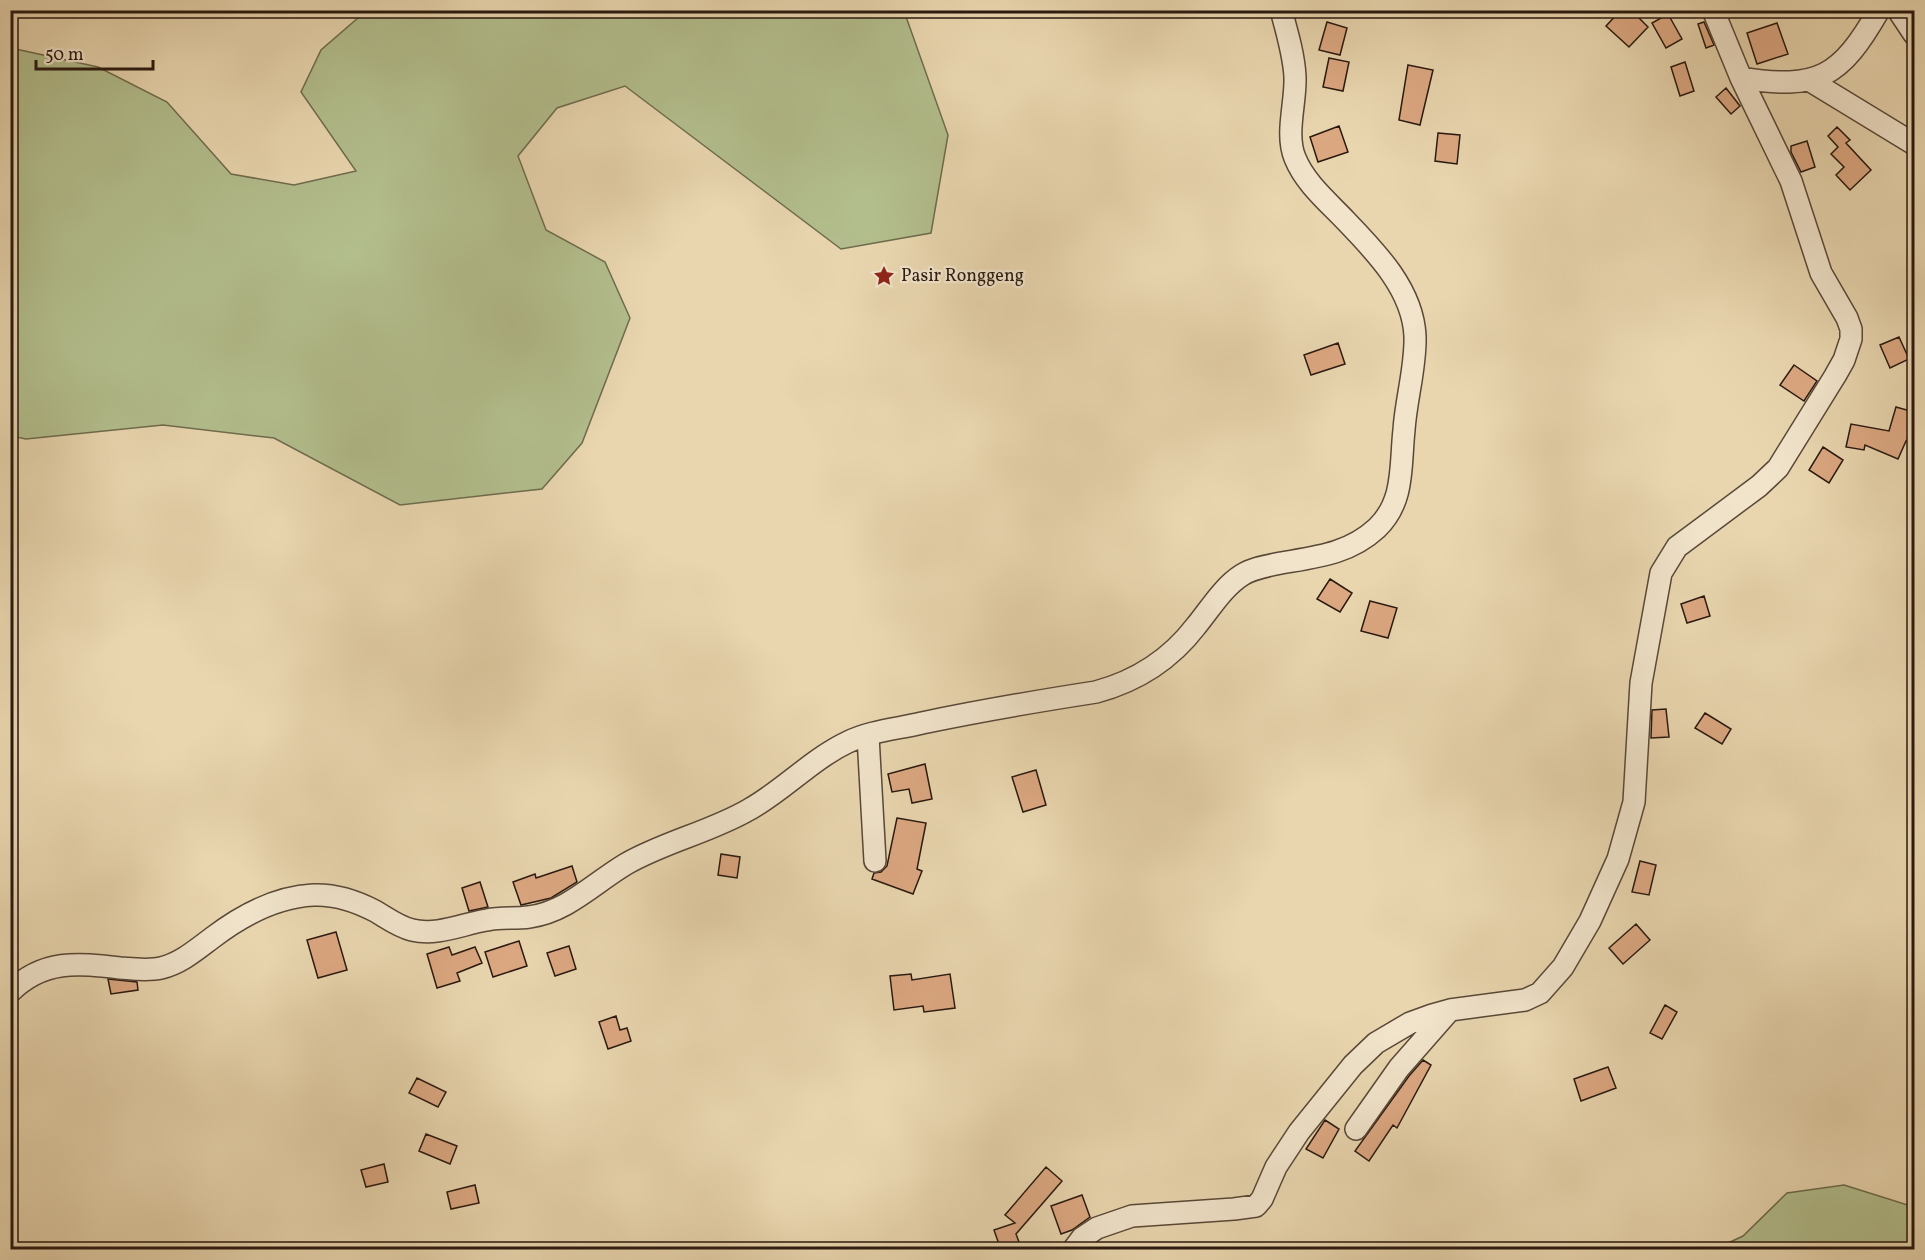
<svg xmlns="http://www.w3.org/2000/svg" width="1925" height="1260" viewBox="0 0 1925 1260" font-family="Vollkorn,serif">
<rect width="100%" height="100%" fill="#e9d6af"/>
<filter id="stains"><feTurbulence type="fractalNoise" baseFrequency=".00333" numOctaves="4"/><feColorMatrix values="0 0 0 0 .2 0 0 0 0 .09 0 0 0 0 .02 0 0 0 .5 -.17"/></filter>
<radialGradient id="worn" r=".72"><stop offset=".6" stop-color="#630" stop-opacity="0"/><stop offset="1" stop-color="#630" stop-opacity=".3"/></radialGradient>
<path fill="#b3be8d" stroke="#6e6c4e" stroke-width="1.5" d="M366 11H904L948 135 931 233 841 249 625 86 557 108 518 156 546 230 605 262 630 318 582 443 542 489 400 505 274 438 163 425 26 439 11 436V48L98 67 167 102 231 174 294 185 356 171 301 92 321 50Z
M1844 1185 1911 1206 1914 1249H1715L1743 1236 1787 1193Z"/>
<path fill="#dca882" stroke="#291910" stroke-width="1.5" d="M1621 10H1631L1648 27 1629 47 1606 26Z
M1668 14 1682 39 1666 48 1652 23Z
M1327 22 1347 28 1340 55 1319 50Z
M1704 22 1714 45 1706 48 1698 24Z
M1777 23 1788 54 1757 64 1747 33Z
M1329 58 1349 62 1343 91 1323 87Z
M1685 62 1694 91 1680 96 1671 67Z
M1408 65 1433 70 1420 125 1399 120Z
M1726 88 1740 106 1731 114 1716 97Z
M1339 126 1348 152 1318 162 1310 137Z
M1837 127 1850 140 1846 143 1871 170 1850 190 1836 175 1844 167 1831 154 1838 147 1828 136Z
M1438 133 1460 135 1457 164 1435 161Z
M1807 141 1815 167 1801 172 1791 152V146Z
M1899 337 1909 359 1890 368 1880 345Z
M1338 343 1345 364 1311 375 1304 355Z
M1794 365 1817 381 1804 401 1780 385Z
M1896 407 1914 412 1907 441H1906L1898 459 1865 445 1864 450 1846 447 1851 424 1889 431Z
M1823 447 1843 460 1829 483 1809 470Z
M1330 579 1352 593 1340 612 1317 599Z
M1704 596 1710 616 1687 623 1681 604Z
M1370 601 1397 608 1388 638 1361 631Z
M1666 709 1669 737 1651 738 1652 710Z
M1705 713 1731 729 1722 744 1695 728Z
M925 764 932 799 912 803 909 789 892 792 888 774Z
M1036 770 1046 805 1023 812 1012 777Z
M897 818 926 823 917 869 922 871 913 894 872 879 874 873 881 872 887 866Z
M721 854 740 857 737 878 718 875Z
M1640 861 1656 865 1649 895 1632 892Z
M572 866 577 882 551 898 521 905 513 882 535 874 536 878Z
M480 882 488 907 469 911 462 888Z
M1636 924 1650 940 1623 964 1609 948Z
M336 932 347 970 318 978 307 940Z
M519 941 527 966 493 977 485 952Z
M569 946 576 969 555 976 547 953Z
M449 947 452 955 475 947 482 963 457 973 460 981 437 988 427 954Z
M911 974 912 980 950 974 955 1008 924 1012 923 1006 894 1010 890 976Z
M108 979 137 982 138 990 111 994Z
M1665 1005 1677 1012 1662 1039 1650 1033Z
M616 1016 620 1030 627 1028 631 1041 608 1049 599 1022Z
M1423 1060 1431 1065 1397 1128 1393 1125 1369 1161 1355 1151 1409 1076Z
M1608 1067 1616 1088 1581 1101 1574 1079Z
M417 1078 446 1092 438 1107 409 1093Z
M1325 1120 1339 1129 1323 1158 1306 1149Z
M426 1134 457 1146 450 1164 419 1151Z
M384 1164 388 1182 366 1187 361 1170Z
M1046 1167 1062 1181 1016 1234 1022 1250H1001L994 1230 1015 1223 1005 1215Z
M475 1185 479 1203 451 1209 447 1192Z
M1082 1195 1090 1217 1072 1230 1061 1234 1051 1206Z"/>
<g fill="none" stroke-linecap="round" stroke-linejoin="round">
<defs>
<path id="minor" d="M1898 10 1914 34
M1741 78C1818 90 1840 78 1879 10
M1809 80 1914 144
M868 736 875 861
M10 992C43 959 78 963 120 968 134 969 148 971 161 968 181 963 196 950 212 938 242 915 275 897 313 895 336 894 356 901 375 911 387 918 399 927 412 930 438 936 462 924 487 920 501 917 515 919 529 917 567 912 594 883 626 864 666 841 711 832 750 809 784 790 812 759 848 742 870 731 897 729 922 723 979 711 1038 701 1096 692 1137 681 1170 660 1196 626 1210 609 1223 587 1242 575 1253 568 1267 566 1281 563 1316 557 1349 554 1377 528 1405 501 1400 466 1404 430 1406 399 1416 367 1415 336 1413 290 1376 252 1346 221 1328 202 1305 183 1295 158 1285 134 1296 103 1295 77 1294 55 1287 32 1281 10
M1356 1129 1399 1068 1449 1011
M1073 1250 1082 1238 1097 1228 1132 1216 1234 1209 1256 1206 1262 1199 1276 1167 1299 1132 1353 1065 1376 1043 1410 1023 1432 1015 1450 1010 1525 1000 1540 993 1563 967 1590 921 1618 859 1634 802 1641 683 1661 573 1677 547 1759 486 1778 468 1835 376 1844 360 1851 339V329L1847 318 1821 273 1791 181 1741 78 1713 10"/>
</defs>
<use href="#minor" stroke="#594838" stroke-width="24"/>
<use href="#minor" stroke="#f1e4cb" stroke-width="21"/>
</g>
<defs>
<symbol id="sight-bare" viewBox="-9 -9 18 18"><path d="M0-6L1.8-2.2L6-1.7L2.9 1.2L3.7 5.4L0 3.3L-3.7 5.4L-2.9 1.2L-6-1.7L-1.8-2.2Z" fill="#8f2418" stroke="#f1e4cb" stroke-width="2.5" paint-order="stroke"/></symbol>
</defs>
<g fill-rule="evenodd">
<use href="#sight-bare" x="869" y="261" width="30" height="30"/>
</g>
<g text-anchor="middle" dominant-baseline="central" stroke-width="4.5" stroke-linejoin="round" paint-order="stroke">
<g font-size="18" fill="#291910" stroke="#f1e4cb" text-anchor="start">
<text x="901" y="276">Pasir Ronggeng</text>
</g>
</g>
<rect width="1925" height="1260" fill="none" stroke="#e9d6af" stroke-width="36"/>
<rect x="12" y="12" width="1901" height="1236" fill="none" stroke="#291910" stroke-width="3"/>
<rect x="18" y="18" width="1889" height="1224" fill="none" stroke="#291910" stroke-width="1.5"/>
<path d="M36 60v9h117v-9" fill="none" stroke="#291910" stroke-width="3"/>
<text x="45" y="60" font-size="18" fill="#291910" stroke="#f1e4cb" stroke-width="4.5" paint-order="stroke">50 m</text>
<rect width="100%" height="100%" filter="url(#stains)"/>
<rect width="100%" height="100%" fill="url(#worn)"/>
</svg>
